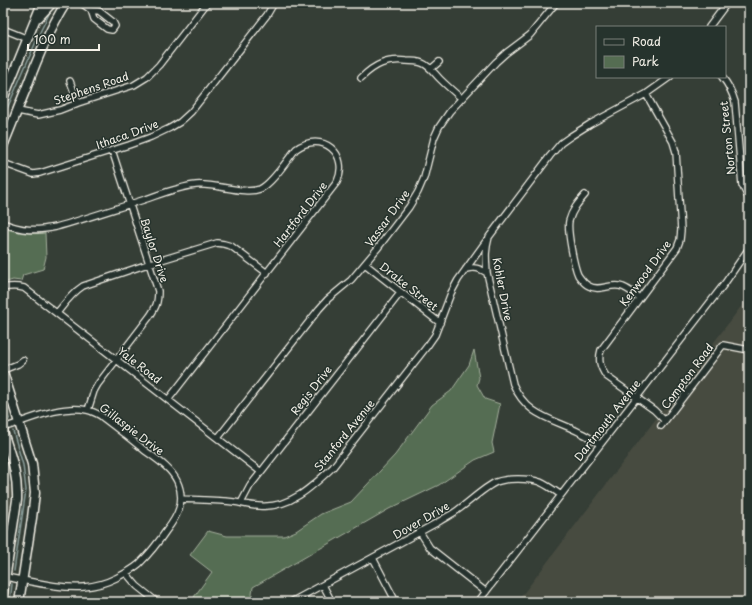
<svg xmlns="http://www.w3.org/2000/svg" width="752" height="605" viewBox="0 0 752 605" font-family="'Playpen Sans',sans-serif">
<rect width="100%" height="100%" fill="#353e36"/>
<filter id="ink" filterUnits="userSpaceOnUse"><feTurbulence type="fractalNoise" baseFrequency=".025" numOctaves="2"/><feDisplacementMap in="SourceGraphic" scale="8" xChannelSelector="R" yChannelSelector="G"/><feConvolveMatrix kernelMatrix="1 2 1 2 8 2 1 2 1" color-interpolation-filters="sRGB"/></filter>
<g filter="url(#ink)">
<path fill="#474b40" d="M749 296V602H517Z
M3 484 13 485 3 568Z"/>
<path fill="#556d52" stroke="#a4af9d" d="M3 228C17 232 30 235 45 233L46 257 43 269 23 275 21 281 13 280 3 283Z
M474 350 479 378 477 385 485 399 500 404 492 443 494 452 475 460 439 485 389 509 253 587 251 602H200L194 597 212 572 190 555 208 531 227 536H284L296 531 321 514 351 502 395 455 432 405 451 391 469 365Z"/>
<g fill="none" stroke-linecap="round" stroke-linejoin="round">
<path stroke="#8b9f9c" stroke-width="1.5" d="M3 118 41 30 51 10
M3 401 9 419
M13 431 23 465 26 490 14 571
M10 602 12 584"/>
<defs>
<path id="street" d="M81 3 91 10 94 19 107 29 112 30 115 26 113 22 99 11 91 10
M709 27 727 3
M3 29 28 39
M431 69 439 62
M722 77C729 85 732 92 735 102L742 185 749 199
M361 78C375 64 387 59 406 61 411 61 417 61 422 63 430 66 434 73 440 79 447 86 454 92 461 98
M70 81 78 103
M646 94 673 142 676 152 681 230 680 240 677 248 601 350C598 360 600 367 606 376L654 410 665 421
M18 111 38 115 60 110 78 103 134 85 147 77 159 65 207 3
M3 163 33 174 40 173 129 145 151 137 170 128 180 122 191 112 267 15 274 3
M585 195C578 203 572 210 569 221 567 231 574 266 578 275 581 279 584 284 589 286 598 292 609 284 619 286 627 287 633 293 639 298
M3 223C22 231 36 231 56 227 85 219 114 209 143 200 161 194 178 187 196 185 215 183 244 195 260 189 272 184 287 160 296 149 322 130 350 154 337 182L168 400
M365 264 440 323
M466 269C475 267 479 268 487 273
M3 288C11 286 16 286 24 288L261 472
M57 313C65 303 72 293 83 286L148 264 217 243 224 244 231 246 267 273
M3 370 18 364 23 360
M88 410 94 391 98 384 150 316C156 307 158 303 158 291L112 150
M661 426 723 345 749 350
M3 428C28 420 61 404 87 410 92 411 96 413 101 416 115 427 130 438 144 450 156 459 170 467 177 481 186 500 178 516 166 531 158 543 149 554 139 564 132 570 124 574 116 578 106 583 95 586 84 587 60 589 29 581 5 577
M218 438 319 309 328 299 351 280 377 249 409 207 418 192 424 178 434 138 439 127 450 111 496 62 506 53 530 35 556 3
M600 444C594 441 588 436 581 433 552 418 527 417 513 384L487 273C486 258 485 252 489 237L550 156 561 143 571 136 590 124 646 94 670 77
M181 499C199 500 217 500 234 502 242 503 250 506 259 506 289 509 312 487 333 467L428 345 435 335 451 293 458 280 486 241
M241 503 250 486 261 472 401 292
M420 532 430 548 486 592
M373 558 396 602
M126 573 137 586 157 602
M323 585 332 602
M291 602 440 521C446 517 453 514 459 509 469 502 485 487 496 482 508 478 528 478 540 482 547 485 554 490 561 495
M478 602 617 423 725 283 749 248"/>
<path id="secondary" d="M39 17 52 3
M3 99 42 3
M3 146C11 127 18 108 26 89 37 59 49 29 66 3
M3 372 32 464 35 493 32 518 19 602
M3 432C11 457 18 474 17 500L3 593"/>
</defs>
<use href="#street" stroke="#f4f1e8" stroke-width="8"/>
<use href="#secondary" stroke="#f4f1e8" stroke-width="11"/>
<use href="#street" stroke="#26332d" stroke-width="5.5"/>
<use href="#secondary" stroke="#26332d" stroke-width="8"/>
</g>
</g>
<g text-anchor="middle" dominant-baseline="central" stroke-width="3" stroke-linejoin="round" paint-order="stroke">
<g font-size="11" fill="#f4f1e8" stroke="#26332d">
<text transform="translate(91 88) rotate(-19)">Stephens Road</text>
<text transform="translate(127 134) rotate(-20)">Ithaca Drive</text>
<text transform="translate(727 138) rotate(-96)">Norton Street</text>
<text transform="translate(300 214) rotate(-52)">Hartford Drive</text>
<text transform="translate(387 218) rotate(-54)">Vassar Drive</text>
<text transform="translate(155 250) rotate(72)">Baylor Drive</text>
<text transform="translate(645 273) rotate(-54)">Kenwood Drive</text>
<text transform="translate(409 286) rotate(38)">Drake Street</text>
<text transform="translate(503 289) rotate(79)">Kohler Drive</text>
<text transform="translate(140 365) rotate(38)">Yale Road</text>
<text transform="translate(687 376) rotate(-53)">Compton Road</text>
<text transform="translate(311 390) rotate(-52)">Regis Drive</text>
<text transform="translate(607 420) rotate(-52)">Dartmouth Avenue</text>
<text transform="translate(132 429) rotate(37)">Gillaspie Drive</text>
<text transform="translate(344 435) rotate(-51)">Stanford Avenue</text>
<text transform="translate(421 520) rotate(-30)">Dover Drive</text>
</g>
</g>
<rect width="752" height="605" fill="none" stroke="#26332d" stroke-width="16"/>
<rect x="8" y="8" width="736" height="589" fill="none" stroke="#f4f1e8" stroke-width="1.5" filter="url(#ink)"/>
<rect x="596" y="26" width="130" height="52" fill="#26332d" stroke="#787f78"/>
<rect x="604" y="39" width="20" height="6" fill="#26332d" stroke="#787f78"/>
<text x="632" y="46" font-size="12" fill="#f4f1e8">Road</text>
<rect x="604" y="56" width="20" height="12" fill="#556d52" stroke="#787f78"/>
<text x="632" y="66" font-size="12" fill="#f4f1e8">Park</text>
<path d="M28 44v6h71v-6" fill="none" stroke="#f4f1e8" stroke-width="2"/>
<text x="34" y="44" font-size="12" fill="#f4f1e8" stroke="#26332d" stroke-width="3" paint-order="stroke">100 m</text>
</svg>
